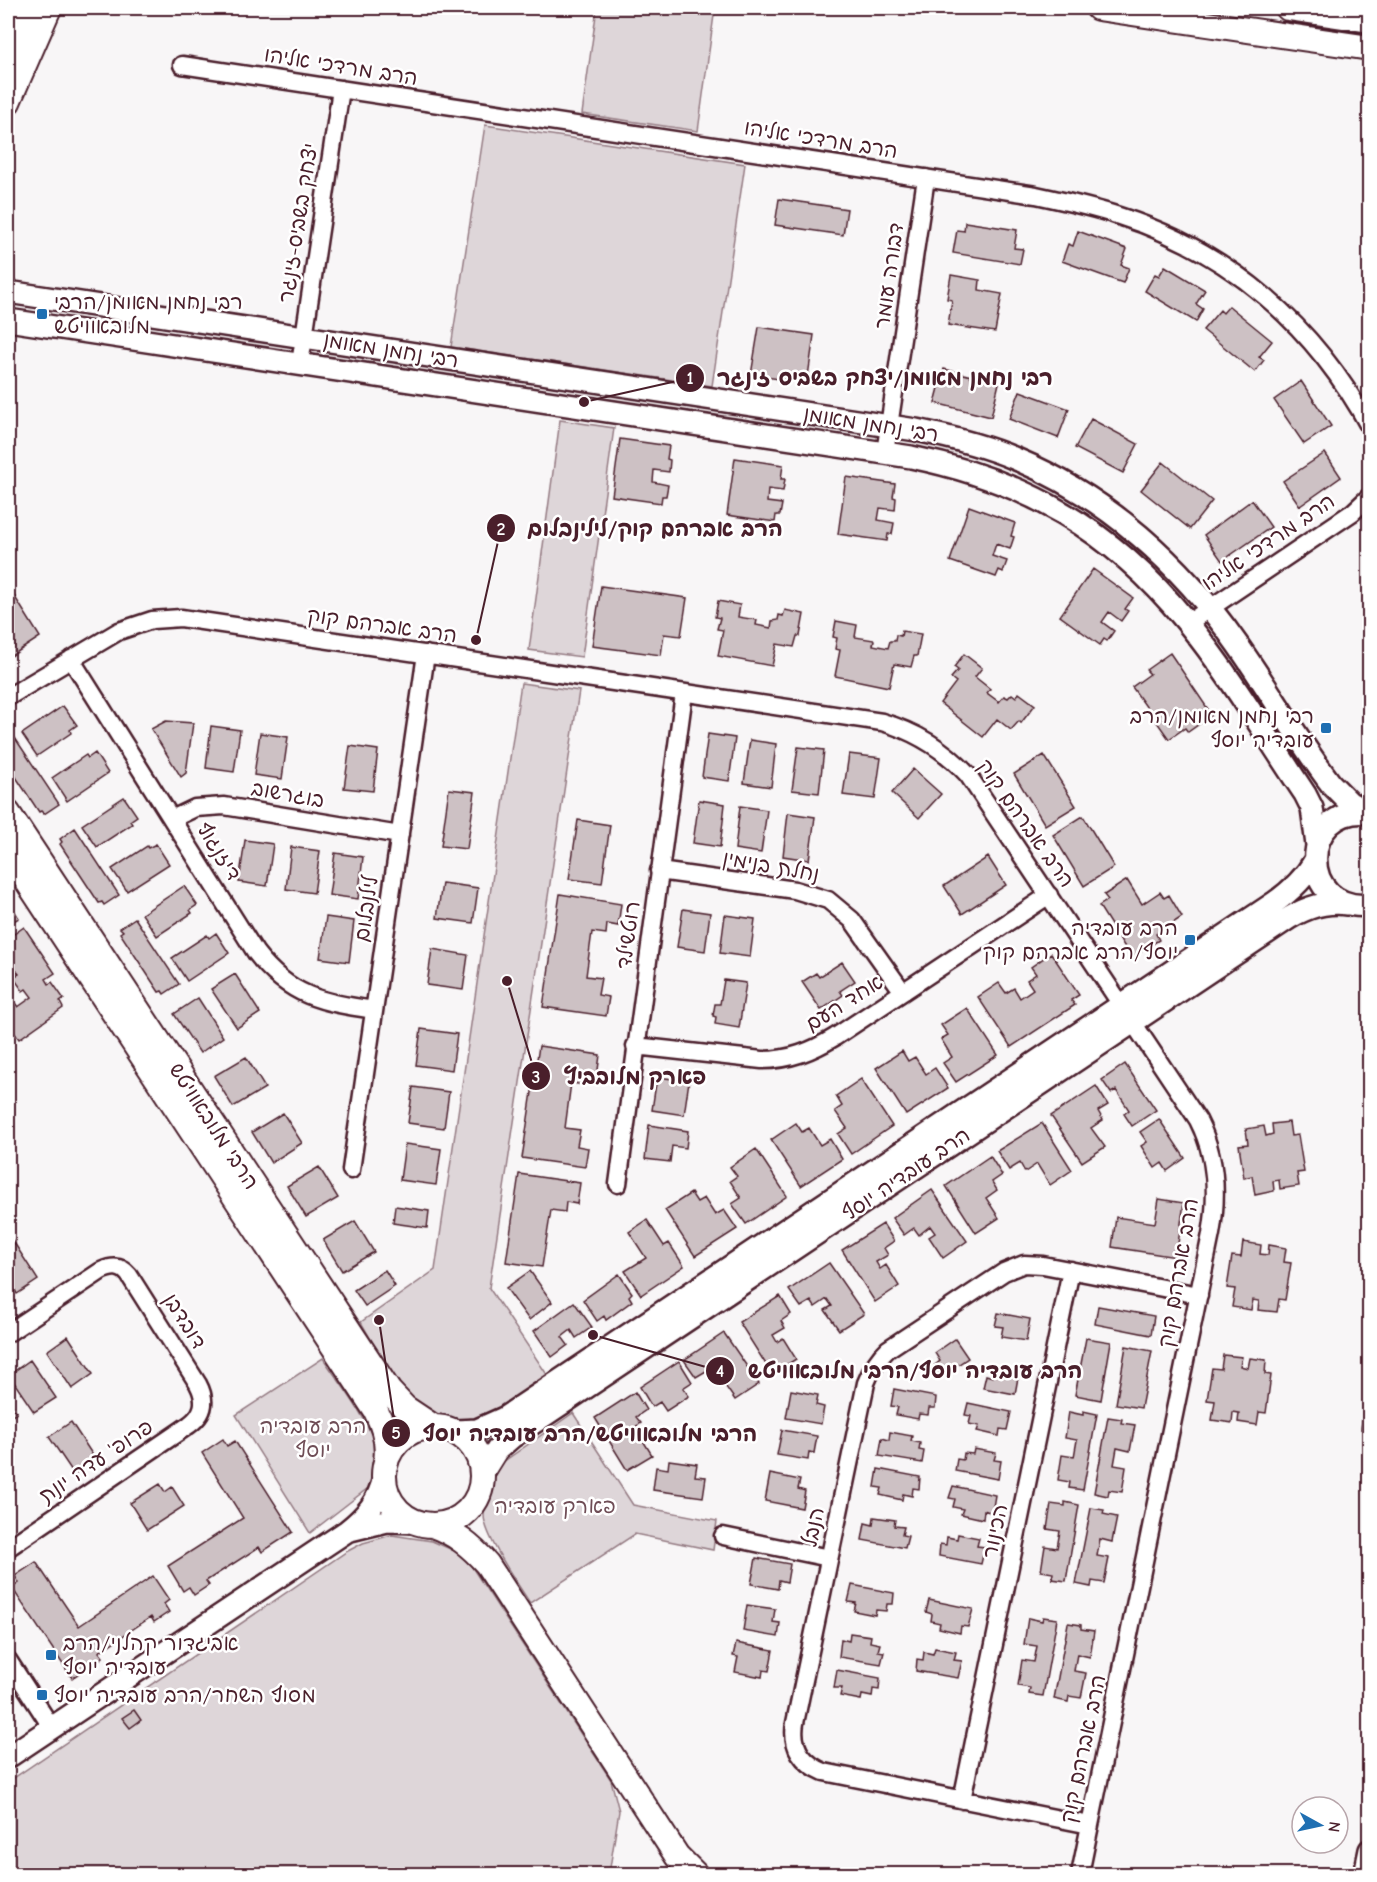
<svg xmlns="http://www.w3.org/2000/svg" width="1377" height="1882" viewBox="0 0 1377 1882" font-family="'Comic Neue','Playpen Sans Hebrew',sans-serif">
<rect width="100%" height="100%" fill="#f8f6f7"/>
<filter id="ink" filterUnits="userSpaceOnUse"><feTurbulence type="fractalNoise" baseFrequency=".0167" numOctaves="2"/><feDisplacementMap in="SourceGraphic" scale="12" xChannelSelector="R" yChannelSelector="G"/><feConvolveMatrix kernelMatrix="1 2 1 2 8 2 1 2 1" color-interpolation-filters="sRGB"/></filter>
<g filter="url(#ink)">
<path fill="#ded6d9" stroke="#947a82" stroke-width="1.5" d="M597 8H715L698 131 582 114Z
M485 125 745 164 712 386 451 347Z
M560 420 614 428 582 657 529 650Z
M521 683 579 691 489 1288 548 1376 495 1412 480 1418 459 1420 432 1416 404 1397 361 1322 435 1270Z
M323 1358C338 1381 378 1430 377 1457 377 1467 372 1479 368 1488L310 1533 236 1415Z
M573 1413 633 1505 717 1521 713 1550 635 1534 530 1603C518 1584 484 1536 484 1515 484 1502 495 1473 503 1462Z
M392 1535 432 1541 464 1555 611 1780 619 1811 609 1874H8V1782L346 1552 363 1543Z"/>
<path fill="#cdc1c4" stroke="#4a1f2b" stroke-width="1.5" d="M779 199 847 209 843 235 775 225Z
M965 222 1017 230 1014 248 1023 249 1020 264 953 253 957 230 964 231Z
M1078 231 1127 249 1121 265 1129 268 1123 283 1062 261 1068 244 1073 246Z
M1165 266 1205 290 1196 304 1203 309 1196 322 1145 291 1155 274 1159 276Z
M951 275 980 280 979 290 1002 294 995 332 948 325 952 300 947 299Z
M1229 306 1272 341 1259 357 1264 360 1255 372 1203 330 1220 310 1223 313Z
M759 327 814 335 807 383 751 375Z
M944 369 999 383 991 417 935 403Z
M1301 381 1331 426 1304 444 1274 400Z
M1020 391 1069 409 1058 438 1009 419Z
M1091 419 1138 444 1123 473 1075 448Z
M620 439 669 446 667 459 670 460 669 472 654 470 653 482 668 485 666 496H662L661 503 612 496Z
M1325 453 1341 477 1300 506 1283 481Z
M735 458 783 465 781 479H785L783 491 768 489 767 502 782 504 780 515H776L775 522 727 515Z
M1163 462 1212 501 1190 529 1141 490Z
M846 477 895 484 893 497 896 498 895 510 880 508 878 520 894 523 892 534H888L887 541 838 534Z
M1252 500 1271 527 1222 561 1204 535Z
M969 506 1015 523 1011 536 1014 537 1010 549 996 544 992 556 1007 561 1003 572 999 570 996 577 950 561Z
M1093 569 1133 598 1125 609 1128 611 1121 621 1109 612 1102 622 1114 631 1107 641 1104 639 1100 645 1060 616Z
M8 586 40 637 8 658Z
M601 586 687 598 681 636 664 634 661 655 592 646Z
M718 601 740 605 738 617 757 620 756 625 771 628 772 621 778 620 779 615 783 616 785 610 804 614 800 636H797L794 647 777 644 772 666 718 656 723 630 717 629 720 618 715 617Z
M836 621 857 625 855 637 874 640 873 645 888 648 890 641H895L896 635 901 636 902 631 921 634 917 656H914L911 667 894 664 889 687 835 676 840 650 835 649 837 638 833 637Z
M1170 653 1212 715 1188 732 1185 728 1169 739 1132 687 1150 674 1146 670Z
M964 654 982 668 975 677 990 689 987 693 999 702 1004 696 1008 698 1012 694 1016 697 1019 693 1035 705 1021 723 1019 721 1011 730 997 719 983 737 940 703 956 682 951 678 958 670 954 667Z
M63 706 77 725 70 730 71 733 37 756 22 734Z
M166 721 193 723 186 773 181 777 151 729Z
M211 726 240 730 234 772 206 768Z
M260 733 288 737 282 779 254 775Z
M708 734 735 738 729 781 702 777Z
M15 738 59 804 44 814 41 811 39 812 8 765V742Z
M750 740 776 744 771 787 744 783Z
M350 746 378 750 373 791 344 788Z
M798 747 824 750 819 793 792 790Z
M95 753 108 773 67 801 52 778 86 755 88 758Z
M849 754 881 758 875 799 843 795Z
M1044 755 1076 806 1045 825 1014 774Z
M913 769 941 794 919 818 892 793Z
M449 789 475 792 467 849 441 846Z
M124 797 137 816 130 821 132 824 97 847 82 825Z
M699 800 725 804 720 847 693 843Z
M740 806 767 810 761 853 735 849Z
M788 813 815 817 809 860 783 856Z
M1083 816 1114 867 1084 886 1053 835Z
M578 820 610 825 602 883 569 879Z
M75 828 119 895 104 905 102 902 99 903 60 844 62 842 60 839Z
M245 840 273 844 267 886 239 882Z
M156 844 169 864 127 891 112 869 147 846 148 848Z
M291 847 320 851 314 893 286 889Z
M335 853 363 857 358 899 329 895Z
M988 857 1006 885 962 914 944 886Z
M1127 880 1142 904 1160 892 1164 898 1169 895 1182 917 1156 934 1159 940 1131 957 1099 906 1108 900 1104 895Z
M442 883 478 888 473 923 437 918Z
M184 886 197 905 190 910 192 913 157 936 142 914Z
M560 894 621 904 618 926 607 924 606 934 592 932 586 976 601 978 598 995 609 997 606 1016 543 1007Z
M8 901 19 918 8 924 11 930 8 932Z
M683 909 710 913 705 951 677 947Z
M725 915 755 919 750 957 720 953Z
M326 917 354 921 349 962 320 958Z
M135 918 179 984 164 994 162 991 159 992 120 933 123 931 120 928Z
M24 927 55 973 46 979 49 984 52 982 64 999 60 1002 63 1008 19 1039 13 1031 9 1033 8 1031V1008L15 1003 18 1007 32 997 26 989 23 991 13 977 19 974 8 959V932L11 930 14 934Z
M216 933 229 953 187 981 172 958 207 935 209 938Z
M432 949 468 955 463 990 427 985Z
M1051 953 1079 995 1071 1000 1075 1005 1011 1047 978 997 999 983 1006 993 1014 988 1020 998 1033 989 1027 980 1036 974 1031 967Z
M842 962 855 981 840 991 843 995 821 1010 802 982 816 973 819 977Z
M235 974 260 1013 237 1028 211 989Z
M724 980 746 983 739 1028 715 1024 716 1017 713 1016 715 1004H720Z
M198 998 223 1037 200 1053 174 1014Z
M967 1008 998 1055 956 1082 943 1063 952 1057 941 1039 948 1035 941 1025Z
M421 1029 457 1034 452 1070 416 1065Z
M539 1046 600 1055 597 1077 586 1075 585 1085 571 1083 565 1128 580 1130 577 1146 588 1148 585 1167 522 1158Z
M902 1051 908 1061 915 1057 926 1074 935 1068 948 1088 906 1115 876 1068Z
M246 1057 265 1088 233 1107 214 1076Z
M1125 1064 1156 1110 1132 1126 1124 1114 1129 1110 1116 1090 1111 1093 1102 1080Z
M657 1077 689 1081 684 1115 652 1110Z
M861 1079 892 1126 851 1154 838 1134 847 1128 835 1111 842 1106 836 1096Z
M1096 1086 1108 1105 1098 1111 1103 1120 1091 1128 1105 1147 1082 1162 1051 1116Z
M413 1087 449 1092 444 1128 408 1123Z
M283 1113 302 1143 271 1163 252 1132Z
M1159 1119 1185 1158 1167 1171 1162 1163 1155 1168 1141 1146 1147 1142 1140 1132Z
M1289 1122 1291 1136 1298 1135 1304 1172 1297 1173 1299 1186 1280 1189 1279 1180 1273 1181 1274 1191 1255 1195 1252 1176 1244 1178 1239 1145 1248 1144 1246 1129 1264 1126 1266 1136 1273 1134 1272 1124Z
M796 1123 802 1132 809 1128 820 1145 830 1139 842 1159 801 1186 771 1140Z
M1042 1123 1072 1170 1050 1185 1037 1164 1025 1172 1020 1163 1009 1170 997 1151Z
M649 1125 688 1131 686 1148 672 1146 670 1162 645 1159Z
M405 1144 441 1149 436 1185 400 1180Z
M756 1149 787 1196 746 1224 732 1204 741 1198 730 1181 737 1176 730 1167Z
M990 1156 1002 1175 992 1182 997 1190 986 1198 999 1218 976 1233 946 1186Z
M319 1167 338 1198 306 1217 287 1186Z
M519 1174 580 1183 577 1204 566 1202 565 1212 551 1210 542 1267 506 1262Z
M932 1190 967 1241 943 1258 929 1237 935 1233 930 1226 919 1235 914 1228 904 1235 892 1218Z
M691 1193 697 1202 704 1198 715 1215 724 1210 737 1229 695 1256 665 1210Z
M1159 1199 1184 1203 1176 1257 1112 1247 1116 1217 1155 1223Z
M395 1206 429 1211 427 1228 393 1223Z
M647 1220 664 1246 669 1243 684 1266 641 1295 625 1271 646 1258 629 1232Z
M355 1221 374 1252 342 1271 323 1240Z
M883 1224 894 1241 884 1248 888 1255 876 1262 880 1269 886 1265 899 1286 875 1302 842 1250Z
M11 1238 38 1280 17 1294 8 1279V1240Z
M1243 1242 1261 1245 1260 1254 1268 1255 1269 1245 1286 1248 1284 1262 1291 1263 1285 1300 1279 1299 1277 1312 1258 1310 1259 1301 1253 1300 1251 1310 1232 1307 1235 1289 1227 1288 1232 1256 1241 1257Z
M829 1263 864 1314 839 1330 825 1310 832 1306 827 1299 815 1307 811 1301 801 1307 789 1290Z
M385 1270 395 1286 365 1306 354 1290Z
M530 1271 552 1302 529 1320 506 1288Z
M619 1274 632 1293 629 1296 632 1301 606 1320 604 1316 597 1321 583 1300Z
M780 1296 791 1314 781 1321 785 1328 773 1335 777 1342 783 1338 796 1359 772 1374 739 1322Z
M574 1302 592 1327 576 1338 571 1330 562 1337 568 1345 552 1357 534 1331Z
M1098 1306 1154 1316 1151 1335 1095 1324Z
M998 1313 1030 1319 1026 1341 1001 1337 1003 1327 995 1326Z
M724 1333 759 1384 735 1400 721 1380 727 1375 722 1369 711 1377 706 1371 696 1377 684 1360Z
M68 1336 93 1374 72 1389 47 1351Z
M1086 1338 1111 1342 1101 1400 1075 1395Z
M955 1339 968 1358 941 1376 934 1366 940 1361 935 1353Z
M1126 1346 1152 1351 1141 1408 1116 1404Z
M1223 1355 1242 1357 1240 1366 1248 1368 1250 1358 1266 1360 1265 1374 1271 1375 1266 1413 1259 1412 1257 1425 1238 1422 1239 1413 1233 1412 1232 1423 1212 1420 1215 1401 1207 1400 1212 1368 1221 1369Z
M30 1360 56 1398 34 1412 9 1375Z
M679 1361 692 1382 683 1388 689 1396 666 1411 660 1402 652 1407 640 1387Z
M995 1367 1019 1372 1015 1394 983 1388 986 1375 993 1377Z
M894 1389 936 1397 935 1408H929L928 1415 919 1414 918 1419 896 1415 898 1407 891 1406Z
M791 1390 818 1395 816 1405 824 1407 821 1424 786 1418Z
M635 1392 646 1410 636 1417 641 1423 629 1431 633 1437 639 1434 652 1455 627 1470 595 1418Z
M1365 1397H1370V1449H1365L1368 1430 1361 1429Z
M8 1398 17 1413 12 1416 9 1412 8 1416Z
M968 1403 1011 1412 1007 1430 1000 1429 999 1436 977 1431 979 1426 969 1424 971 1416 965 1415Z
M1083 1411 1097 1414 1083 1490 1069 1488 1070 1482 1058 1480 1062 1455 1074 1457 1077 1440 1065 1438 1069 1412 1083 1415Z
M1108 1417 1122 1419 1121 1423 1135 1425 1130 1451 1117 1448 1114 1465 1126 1467 1122 1492 1109 1490 1108 1496 1094 1493Z
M71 1422 96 1460 74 1474 49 1437Z
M782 1430 817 1436 814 1453 809 1452 808 1460 777 1455Z
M890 1432 912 1436 911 1441 920 1443 919 1450 924 1451 922 1463 879 1456 882 1438 889 1440Z
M223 1439 227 1446 235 1441 293 1532 262 1552 259 1547 206 1581 209 1585 194 1595 189 1587 183 1591 168 1566 243 1518 202 1453Z
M974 1449 996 1453 994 1460 1001 1461 998 1479 955 1471 957 1459 963 1460 964 1453 973 1454Z
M669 1460 697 1464 695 1476 706 1477 703 1497 653 1490 656 1467 668 1469Z
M878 1469 920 1477 919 1489 913 1488 912 1496 903 1494 902 1500 880 1495 882 1488 875 1487Z
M770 1474 800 1480 798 1489 805 1491 802 1508 765 1501Z
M160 1484 165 1492 172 1487 184 1506 147 1530 130 1503Z
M953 1486 995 1495 992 1513 984 1510 983 1519 961 1514 963 1509 953 1507 955 1499 949 1498Z
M1065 1502 1079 1505 1066 1581 1052 1579 1053 1573 1041 1571 1045 1546 1057 1548 1060 1531 1047 1529 1051 1504 1065 1506Z
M1091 1508 1104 1510 1103 1514 1117 1517 1112 1542 1100 1539 1097 1556 1109 1558 1104 1583 1092 1581 1091 1587 1076 1584Z
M874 1517 895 1520 894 1526 904 1527 902 1535 908 1536 905 1548 862 1540 865 1523 873 1525Z
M958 1534 979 1538 977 1546 985 1547 981 1564 939 1556 940 1544 946 1545 947 1537 957 1539Z
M756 1558 790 1564 787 1582 779 1580 778 1589 751 1584Z
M36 1562 79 1626 153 1576 169 1600 164 1604 169 1612 154 1622 151 1617 99 1652 103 1657 72 1678 12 1588 19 1583 15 1576Z
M852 1585 894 1593 893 1604H887L886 1611 876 1610 875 1615 854 1611 856 1603 848 1602Z
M929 1600 973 1609 968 1627 961 1626 960 1633 939 1628 940 1623 931 1621 932 1614 926 1612Z
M747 1605 775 1609 773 1622 780 1623 778 1637 743 1631Z
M1043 1617 1057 1619 1043 1696 1029 1694 1030 1688 1018 1686 1022 1660 1034 1662 1037 1646 1024 1644 1028 1618 1042 1621Z
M1068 1623 1081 1625V1629L1094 1631 1090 1657 1077 1654 1074 1671 1086 1673 1081 1698 1069 1696 1068 1702 1054 1699Z
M850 1633 871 1636 870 1642 880 1644 878 1651 884 1652 881 1664 839 1657 841 1639 849 1641Z
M736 1643 773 1650 769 1671 763 1670 762 1677 735 1672 738 1657 733 1656Z
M935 1648 956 1652 954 1660 962 1661 958 1678 916 1671 917 1659 923 1660 924 1652 933 1654Z
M837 1670 880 1678 879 1690 873 1689 872 1697 862 1695 861 1700 840 1696 842 1688H834Z
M134 1710 141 1720 130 1728 122 1718Z"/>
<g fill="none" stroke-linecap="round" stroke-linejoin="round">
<defs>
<path id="minor" d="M182 65 1036 195C1064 201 1092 207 1119 216 1230 251 1315 326 1370 428
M300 364 341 89
M885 453 926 178
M1188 623 1353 512 1370 496
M71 659 256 953C290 997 322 1002 374 1010
M8 697 119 631 152 620 181 618 882 722C917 732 944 749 968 775L1198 1120C1217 1157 1218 1195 1211 1234L1080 1874
M172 819 195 808 224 806 400 835
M659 871 795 890 828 900 852 920 903 992
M635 1046 762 1060C790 1060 812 1051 835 1037L1049 895
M351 1170 426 654
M618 1184 684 693
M8 1333 101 1271C112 1266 121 1265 129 1275L198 1384C207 1401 204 1414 189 1425L8 1548
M723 1536 829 1558
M8 1660 52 1728
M962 1800 1071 1270
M1090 1825 824 1772C802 1763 791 1747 795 1723L866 1383C871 1370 877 1359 888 1349L1004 1272 1024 1264 1043 1265 1199 1295"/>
<path id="tertiary" d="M8 292 916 430C950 437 984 445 1016 459 1107 497 1181 564 1237 644 1269 689 1297 739 1331 784L1350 803 1368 812
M8 320 911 457C1025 480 1112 530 1186 621 1230 675 1266 736 1305 794L1312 808 1317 845
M1370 813C1298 804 1297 913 1370 905
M455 1431 477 1430 504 1418 1274 903C1291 891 1305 878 1315 860
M482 1474 497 1450 512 1437 1283 922C1302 909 1324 901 1347 904
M350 1530 387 1521 416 1522
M8 1757 347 1531C366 1516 379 1501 384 1477
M1365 1874 1370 1850"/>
<path id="secondary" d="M1098 8 1370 48
M1288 8 1370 20
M8 50 26 8
M8 102 49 8
M8 813 389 1391 405 1408 432 1426
M8 852 376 1411C384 1427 389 1443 386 1461
M384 1476a49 49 0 1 1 98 0a49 49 0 1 1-98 0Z
M432 1525C455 1533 471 1546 487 1564L677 1856 695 1874"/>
</defs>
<use href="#minor" stroke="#4a1f2b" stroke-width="21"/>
<use href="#tertiary" stroke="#4a1f2b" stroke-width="26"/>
<use href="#secondary" stroke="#4a1f2b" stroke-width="28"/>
<use href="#minor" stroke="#fff" stroke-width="16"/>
<use href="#tertiary" stroke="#fff" stroke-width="21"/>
<use href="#secondary" stroke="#fff" stroke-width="24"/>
</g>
</g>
<g fill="#1f6fb2" stroke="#fff" stroke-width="2">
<rect x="36" y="308" width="12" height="12" rx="3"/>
<rect x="1320" y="722" width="12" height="12" rx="3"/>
<rect x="1184" y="934" width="12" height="12" rx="3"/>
<rect x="45" y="1649" width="12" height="12" rx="3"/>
<rect x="36" y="1689" width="12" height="12" rx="3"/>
</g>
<g text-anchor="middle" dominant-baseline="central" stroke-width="5" stroke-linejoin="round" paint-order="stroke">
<g font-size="21" fill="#4a1f2b" stroke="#fff">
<text transform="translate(341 66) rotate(9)">הרב מרדכי אליהו</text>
<text transform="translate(821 139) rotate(9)">הרב מרדכי אליהו</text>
<text transform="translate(298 223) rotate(-81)">יצחק בשביס-זינגר</text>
<text transform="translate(889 276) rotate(-82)">דבורה עומר</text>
<text transform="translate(391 350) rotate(9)">רבי נחמן מאומן</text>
<text transform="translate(871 424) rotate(9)">רבי נחמן מאומן</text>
<text transform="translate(1268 542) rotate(-34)">הרב מרדכי אליהו</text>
<text transform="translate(382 625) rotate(8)">הרב אברהם קוק</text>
<text transform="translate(288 794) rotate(10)">בוגרשוב</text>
<text transform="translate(1026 823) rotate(55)">הרב אברהם קוק</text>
<text transform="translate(219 851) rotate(58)">דיזנגוף</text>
<text transform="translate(771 866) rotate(10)">נחלת בנימין</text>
<text transform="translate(366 909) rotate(-82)">לילנבלום</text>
<text transform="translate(628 935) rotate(-82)">רוטשילד</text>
<text transform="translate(844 1003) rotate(-32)">אחד העם</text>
<text transform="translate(214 1126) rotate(57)">הרבי מלובאוויטש</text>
<text transform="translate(906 1174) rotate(-34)">הרב עובדיה יוסף</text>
<text transform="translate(1178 1273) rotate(-80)">הרב אברהם קוק</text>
<text transform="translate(185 1321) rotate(58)">דובדבן</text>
<text transform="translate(96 1461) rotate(-34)">פרופ' עדה יונת</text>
<text transform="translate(813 1527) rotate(-78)">הנבל</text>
<text transform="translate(995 1531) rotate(-78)">הכינור</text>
<text transform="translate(1083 1749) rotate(-78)">הרב אברהם קוק</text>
</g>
<g font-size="21" fill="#4a1f2b" stroke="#fff" text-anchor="start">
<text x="54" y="302">רבי נחמן מאומן/הרבי<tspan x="54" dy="24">מלובאוויטש</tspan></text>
<text x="1314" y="716" text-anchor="end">רבי נחמן מאומן/הרב<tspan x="1314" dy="24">עובדיה יוסף</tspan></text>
<text x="1178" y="928" text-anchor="end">הרב עובדיה<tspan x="1178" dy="24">יוסף/הרב אברהם קוק</tspan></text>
<text x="63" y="1643">אביגדור קהלני/הרב<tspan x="63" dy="24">עובדיה יוסף</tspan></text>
<text x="54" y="1695">מסוף השחר/הרב עובדיה יוסף</text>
</g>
<g font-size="21" fill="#6f4d56" stroke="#fff">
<text x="313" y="1426">הרב עובדיה<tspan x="313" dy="24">יוסף</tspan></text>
<text x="555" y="1506">פארק עובדיה</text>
</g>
</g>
<path fill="none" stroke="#4a1f2b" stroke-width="2" d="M584 402L690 378M476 640L501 528M507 981L536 1076M593 1335L720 1371M379 1320L396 1433"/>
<g fill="#4a1f2b" stroke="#fff" stroke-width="2">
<circle cx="584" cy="402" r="6"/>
<circle cx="476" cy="640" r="6"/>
<circle cx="507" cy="981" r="6"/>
<circle cx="593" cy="1335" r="6"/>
<circle cx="379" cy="1320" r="6"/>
<circle cx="690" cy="378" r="15"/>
<circle cx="501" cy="528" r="15"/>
<circle cx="536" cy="1076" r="15"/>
<circle cx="720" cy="1371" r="15"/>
<circle cx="396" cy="1433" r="15"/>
</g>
<g font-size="18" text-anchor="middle" font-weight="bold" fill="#fff">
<text x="690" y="384">1</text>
<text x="501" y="535">2</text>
<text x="536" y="1083">3</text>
<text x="720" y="1377">4</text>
<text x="396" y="1439">5</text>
</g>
<g font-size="22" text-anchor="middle" font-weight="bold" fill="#4a1f2b" stroke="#fff" stroke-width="5" stroke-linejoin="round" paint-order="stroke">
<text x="885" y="385">רבי נחמן מאומן/יצחק בשביס זינגר</text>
<text x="655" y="536">הרב אברהם קוק/לילינבלום</text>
<text x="635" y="1084">פארק מלובביץ</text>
<text x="915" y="1378">הרב עובדיה יוסף/הרבי מלובאוויטש</text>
<text x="590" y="1441">הרבי מלובאוויטש/הרב עובדיה יוסף</text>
</g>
<rect width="1377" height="1882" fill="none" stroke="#fff" stroke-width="30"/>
<rect x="15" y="15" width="1347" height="1852" fill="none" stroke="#4a1f2b" stroke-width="2" filter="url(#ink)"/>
<g transform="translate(1320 1825) rotate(98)"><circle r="28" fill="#ffffff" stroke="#b7a5aa" stroke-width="1.5"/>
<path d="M0-4.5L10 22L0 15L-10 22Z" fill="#1f6fb2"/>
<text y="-9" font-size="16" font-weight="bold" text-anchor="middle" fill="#4a1f2b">N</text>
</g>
</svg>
